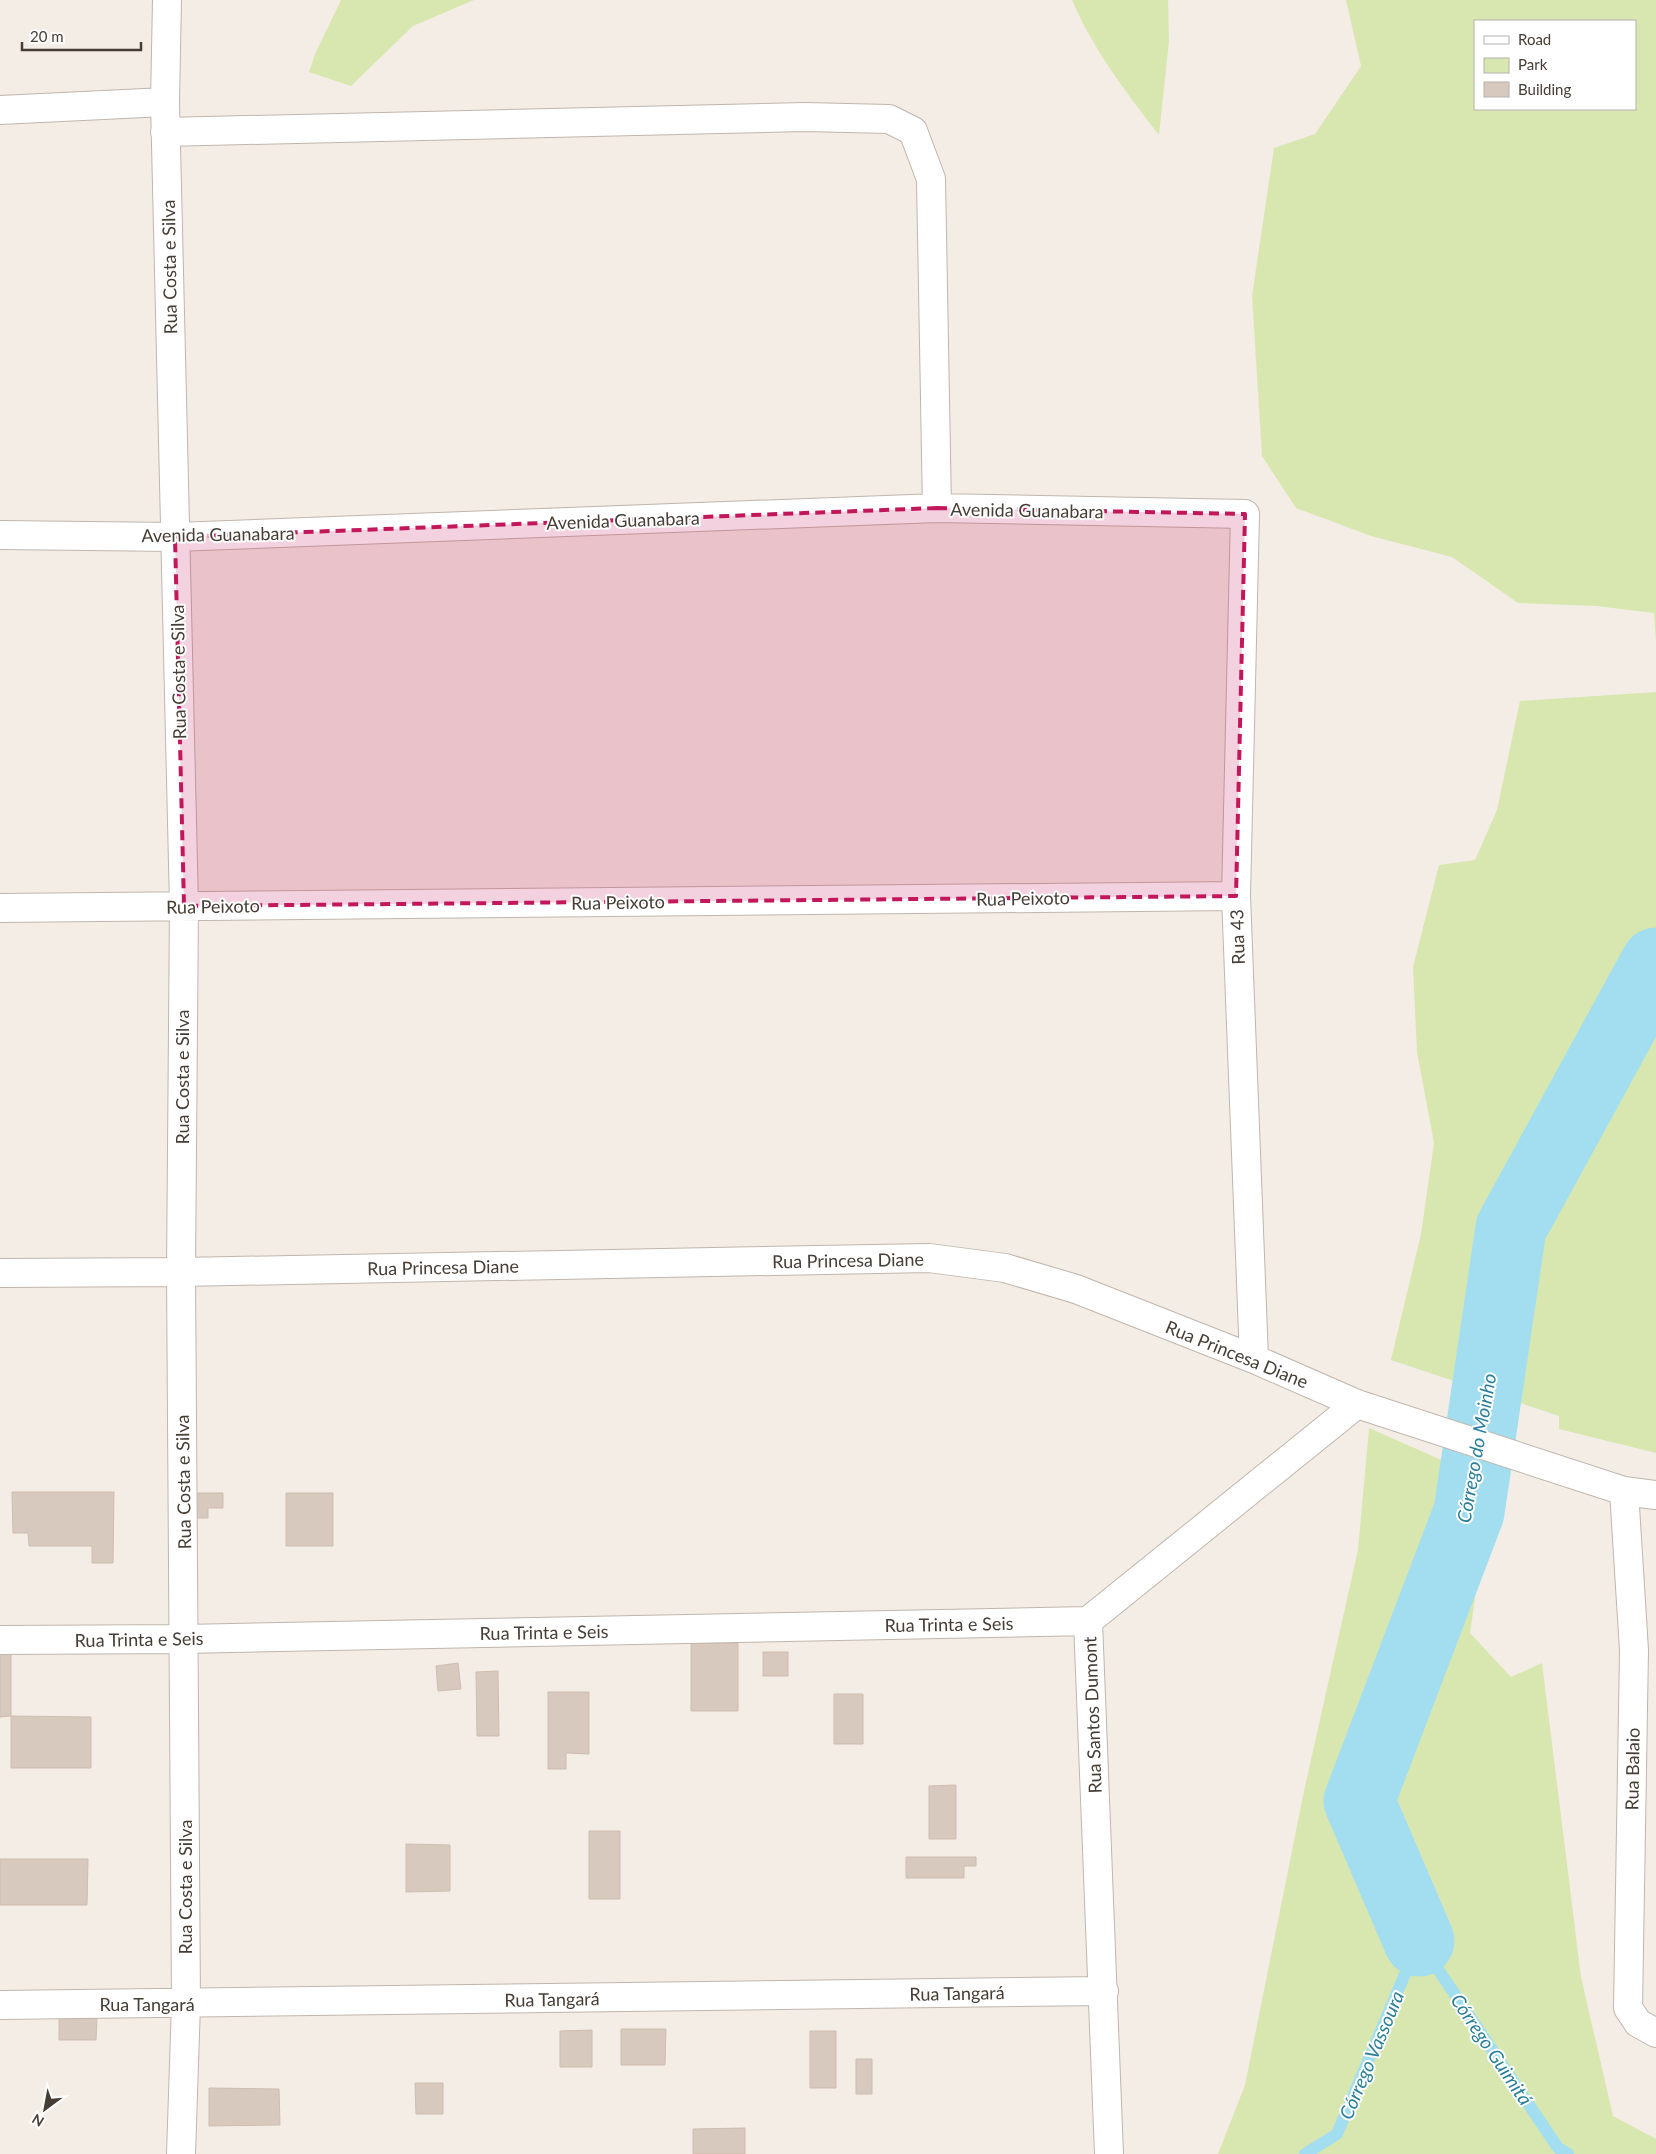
<svg xmlns="http://www.w3.org/2000/svg" width="1656" height="2154" viewBox="0 0 1656 2154" font-family="Lato,sans-serif">
<rect width="100%" height="100%" fill="#f3ede6"/>
<path fill="#d8e7af" fill-rule="evenodd" d="M341 0H474L413 26 351 86 309 72 315 54Z
M1072 0H1168L1169 41 1159 135C1126 92 1094 51 1072 0Z
M1346 0H1656V644L1654 613 1596 606 1518 603 1452 557 1371 536 1296 508 1262 456 1252 296 1274 148 1315 134 1361 66ZM1475 21H1635V109H1475Z
M1656 692V1453L1559 1429V1416L1391 1360 1421 1234 1434 1143 1417 1052 1413 967 1439 865 1475 860 1497 810 1520 701Z
M1369 1428 1455 1466 1484 1536 1470 1633 1511 1677 1542 1663 1581 1977 1613 2116 1656 2139V2154H1218L1245 2085 1304 1791 1358 1550Z"/>
<g fill="none" stroke-linecap="round" stroke-linejoin="round">
<path stroke="#a3def0" stroke-width="12" d="M1419 1941 1558 2148 1568 2154
M1305 2154 1337 2134 1419 1941"/>
<path stroke="#a3def0" stroke-width="71" d="M1419 1941 1359 1801 1469 1512 1511 1228 1656 963"/>
</g>
<path fill="#d8c9bf" stroke="#cfbdaf" d="M12 1492H114L113 1563H92V1546H29L28 1533H13Z
M190 1493H223V1508H208V1518H190Z
M286 1493H333V1546H286Z
M691 1643H738V1711H691Z
M0 1645 11 1646V1716L0 1717Z
M763 1652H788V1676H763Z
M458 1663 461 1689 438 1691 436 1666Z
M498 1671 499 1736H477L476 1672Z
M548 1692H589V1754L566 1753V1769H548Z
M834 1694H863V1744H834Z
M11 1716 91 1717V1768H11Z
M956 1785V1839H929V1786Z
M589 1831H620V1899H589Z
M406 1844 450 1845V1891L406 1892Z
M906 1857H976V1866H964V1878H906Z
M0 1859H88L87 1905H0Z
M59 2017 97 2018 96 2040H59Z
M621 2029H666L665 2065H621Z
M592 2030V2067H560V2031Z
M810 2031H836V2088H810Z
M856 2059H872V2094H856Z
M415 2083H443V2114H416Z
M209 2088 279 2089 280 2125 209 2126Z
M745 2128V2154H693V2129Z"/>
<g fill="none" stroke-linecap="round" stroke-linejoin="round">
<defs>
<path id="minor" d="M167 0 165 102 184 906 181 1272 186 2004 181 2154
M0 110 165 102
M165 132 805 117 889 119 913 131 931 179 937 508
M0 535 175 537 937 508 1245 514 1236 896 1254 1359
M0 908 1236 896
M0 1273 181 1272 929 1258 1005 1268 1076 1289 1254 1359 1357 1404 1624 1491 1656 1495
M1624 1491 1634 1650 1628 2008 1638 2023 1656 2033
M0 1640 184 1639 1088 1621
M0 2005 1104 1991
M1109 2154 1088 1621 1357 1404"/>
</defs>
<use href="#minor" stroke="#c1b6ac" stroke-width="30"/>
<use href="#minor" stroke="#fff" stroke-width="28"/>
</g>
<path fill="#c2185b" fill-opacity="0.2" stroke="#c2185b" stroke-width="4" stroke-dasharray="10 6" stroke-linejoin="round" d="M937 508 1245 514 1236 896 184 906 175 537Z"/>
<g text-anchor="middle" dominant-baseline="central" stroke-width="4" stroke-linejoin="round" paint-order="stroke">
<g font-size="18" fill="#463d35" stroke="#fff">
<text transform="translate(169 267) rotate(-91)">Rua Costa e Silva</text>
<text transform="translate(1027 510) rotate(1)">Avenida Guanabara</text>
<text transform="translate(623 520) rotate(-2)">Avenida Guanabara</text>
<text transform="translate(218 534) rotate(-1)">Avenida Guanabara</text>
<text transform="translate(178 672) rotate(-91)">Rua Costa e Silva</text>
<text transform="translate(1023 898) rotate(-1)">Rua Peixoto</text>
<text transform="translate(618 902) rotate(-1)">Rua Peixoto</text>
<text transform="translate(213 906) rotate(-1)">Rua Peixoto</text>
<text transform="translate(1237 937) rotate(-92)">Rua 43</text>
<text transform="translate(182 1077) rotate(-90)">Rua Costa e Silva</text>
<text transform="translate(848 1260) rotate(-1)">Rua Princesa Diane</text>
<text transform="translate(443 1267) rotate(-1)">Rua Princesa Diane</text>
<text transform="translate(1237 1354) rotate(22)">Rua Princesa Diane</text>
<text transform="translate(183 1482) rotate(-91)">Rua Costa e Silva</text>
<text transform="translate(949 1624) rotate(-1)">Rua Trinta e Seis</text>
<text transform="translate(544 1632) rotate(-1)">Rua Trinta e Seis</text>
<text transform="translate(139 1639) rotate(-1)">Rua Trinta e Seis</text>
<text transform="translate(1092 1715) rotate(-92)">Rua Santos Dumont</text>
<text transform="translate(1632 1769) rotate(-89)">Rua Balaio</text>
<text transform="translate(185 1887) rotate(-90)">Rua Costa e Silva</text>
<text transform="translate(957 1993) rotate(-1)">Rua Tangará</text>
<text transform="translate(552 1999) rotate(-1)">Rua Tangará</text>
<text x="147" y="2004">Rua Tangará</text>
</g>
<g font-size="19" font-style="italic" fill="#2a7e99" stroke="#fff">
<text transform="translate(1476 1448) rotate(-80)">Córrego do Moinho</text>
<text transform="translate(1492 2049) rotate(56)">Córrego Guimitá</text>
<text transform="translate(1371 2055) rotate(-67)">Córrego Vassoura</text>
</g>
</g>
<rect x="1474" y="20" width="162" height="90" fill="#ffffff" stroke="#b5b1ae"/>
<rect x="1484" y="36" width="25" height="8" fill="#ffffff" stroke="#b5b1ae"/>
<text x="1518" y="45" font-size="15" fill="#463d35">Road</text>
<rect x="1484" y="58" width="25" height="15" fill="#d8e7af" stroke="#b5b1ae"/>
<text x="1518" y="70" font-size="15" fill="#463d35">Park</text>
<rect x="1484" y="82" width="25" height="15" fill="#d8c9bf" stroke="#b5b1ae"/>
<text x="1518" y="95" font-size="15" fill="#463d35">Building</text>
<g transform="translate(45 2109) rotate(212)" stroke="#ffffff" stroke-width="4" paint-order="stroke">
<path d="M0-4L9 19L0 12L-9 19Z" fill="#463d35"/>
<text y="-8" font-size="14" font-weight="bold" text-anchor="middle" fill="#463d35">N</text>
</g>
<path d="M22 42v8h119v-8" fill="none" stroke="#463d35" stroke-width="2.5"/>
<text x="30" y="42" font-size="15" fill="#463d35" stroke="#ffffff" stroke-width="4" paint-order="stroke">20 m</text>
</svg>
